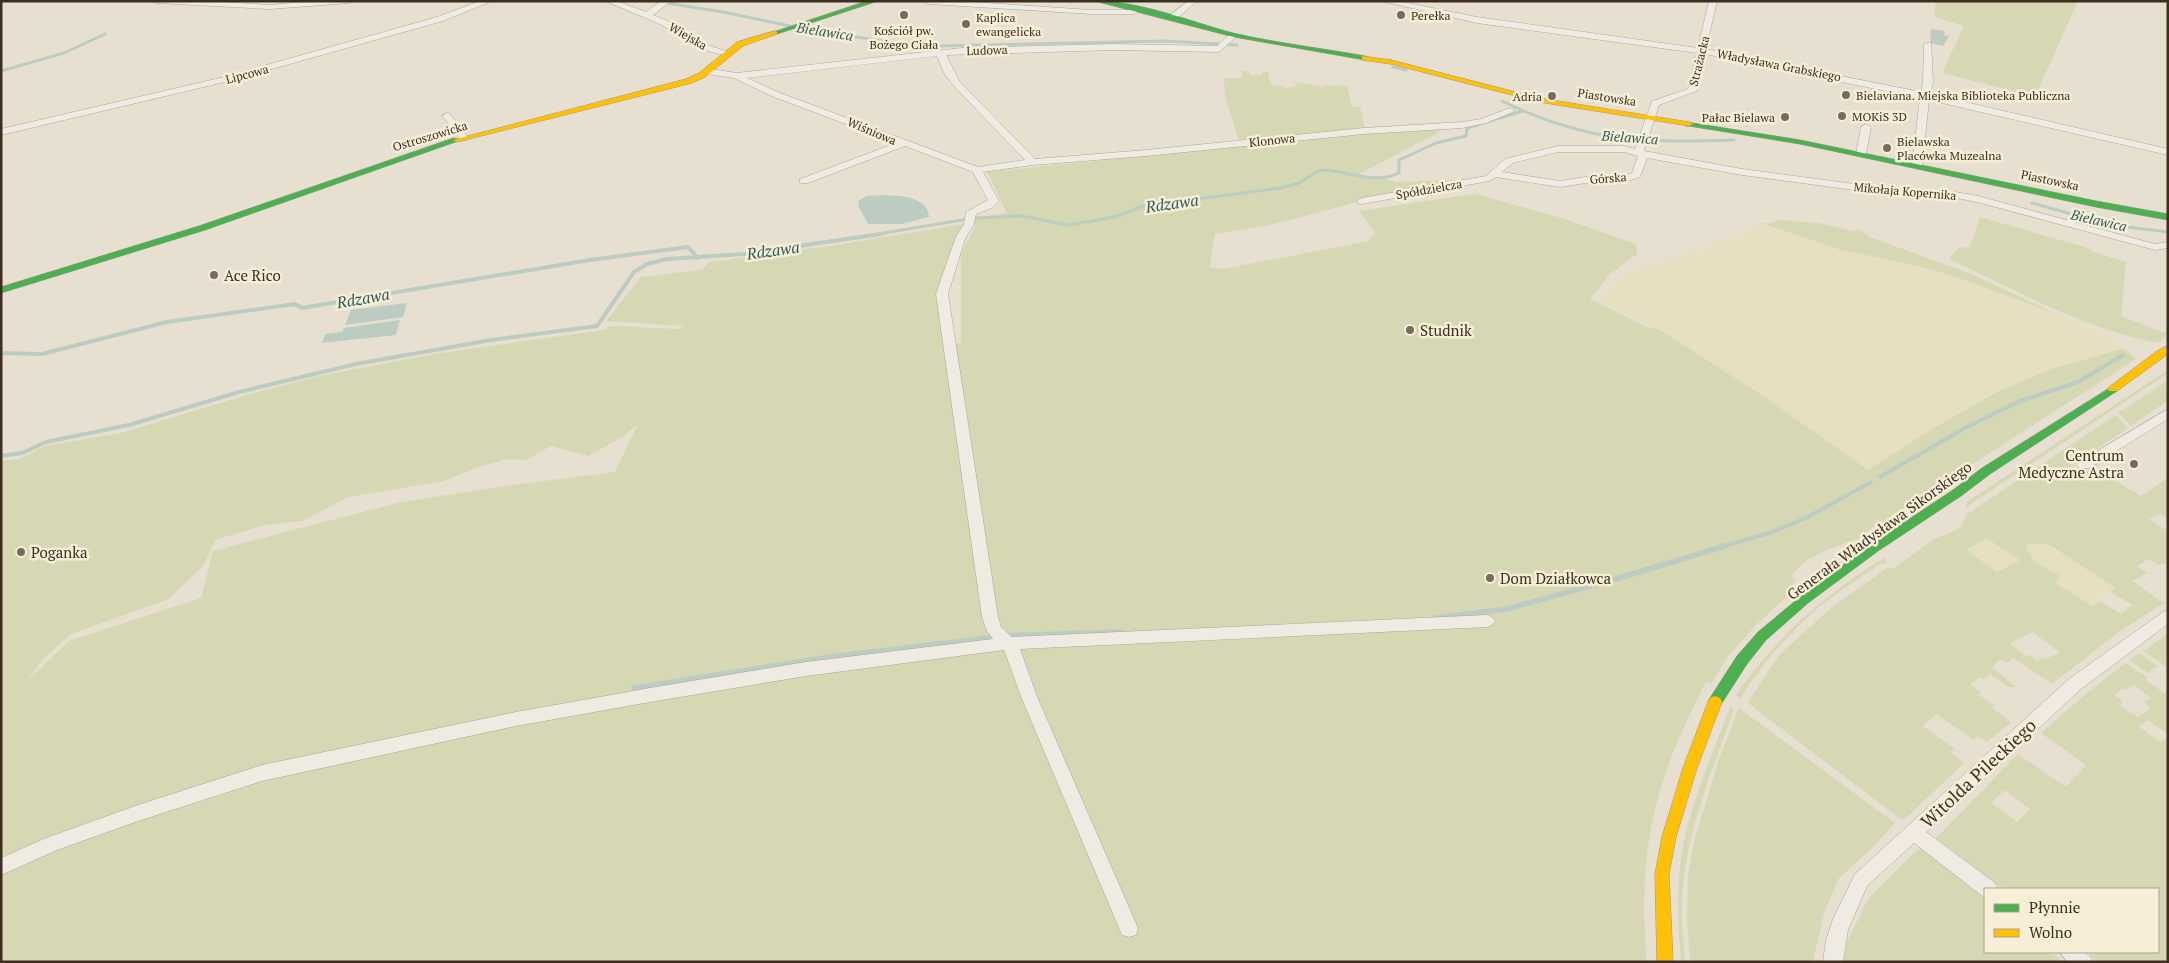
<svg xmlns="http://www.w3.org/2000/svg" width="2169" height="963" viewBox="0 0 2169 963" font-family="'PT Serif',serif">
<rect width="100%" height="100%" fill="#e7e0d1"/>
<path fill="#e6dfc2" d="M1762 224 1838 249 1922 267 1956 277 2054 313 2106 336 2126 350 2122 349 2052 369 1999 391 1932 429 1868 471 1763 396 1693 351 1659 330 1597 300 1628 270 1677 257Z
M1985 538 2020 560 1997 572 1966 550Z
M2030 543 2050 545 2116 589 2092 606 2056 583 2059 576 2036 561 2027 552 2025 545Z"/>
<path fill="#d6d7b3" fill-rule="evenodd" d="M1936 1H2078L2035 97 1942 73 1964 26 1934 17Z
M1242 71H1249L1250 75H1261L1262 71 1269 72 1268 78 1272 85 1283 86V88L1295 87 1296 82 1323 87 1326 85 1347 86 1352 107H1360L1365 128 1239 142 1225 95 1224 78H1242Z
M1436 127 1440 132 1357 175C1367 177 1386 176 1394 182L1480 179 1362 201 1266 226 1215 234 1210 267 1223 269 1369 241 1375 233 1359 211 1475 194 1562 218 1636 244 1637 254 1610 274 1590 299 1646 327 1658 329 1693 351 1763 396 1868 470 1932 429 1999 391 2052 369 2122 349 2126 350 2136 359 1863 534 1860 538C1836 547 1805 554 1791 577L1796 579 1787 596 1756 625 1728 656 1711 684 1706 682C1686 721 1666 763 1656 806 1643 855 1642 911 1647 962H1V461L20 459 44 446 121 433 243 396 319 376 434 354 604 330 610 326 680 329 683 326 606 321 641 277 701 270 709 262 830 246 964 224 944 287 949 343H961V253L975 227 974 218 1007 213 987 172 1104 160 1103 157ZM638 424 615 472 497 487 397 503 213 551 201 598 69 641 27 681 43 659 71 634 169 599 204 565 215 540 265 525 303 521 348 497 444 481 482 466 507 459 526 460 551 446 588 456 621 438Z
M1980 217 2091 249V251L2126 262 2121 316 2168 334 2159 343C2085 330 2017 290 1949 259L1958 248 1970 247Z
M1780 220 1818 223 1853 231 1858 229 1870 237 1974 275 2054 313 1956 277 1922 267 1838 249 1761 223H1770Z
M2168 370V373L1965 508 1968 501Z
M2168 380V400L2131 426 2118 413Z
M2116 415 2128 428 2067 469 2079 476 2093 468 2092 466 2104 459H2107L2094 468 2141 496 2168 478V519L2159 514 2149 519 2168 531V563L2159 565 2149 559 2137 566 2148 573 2132 581 2164 603 2120 631 2052 684 2013 658 2007 663 2001 659 1992 667 2016 687H2008L1990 674 1984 679 1980 677 1970 685 1981 692 1979 695 1994 705 1992 708 2011 722 1987 742 1977 736 1974 740 1936 714 1923 726 1955 749 1951 753 1964 763 1909 815 1902 820 1749 704 1748 702 1779 655 1832 607 1887 568 1892 569 1936 538 1952 532 1961 526 1967 514ZM1986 538 2020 560 1997 572 1966 550ZM2030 543 2050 545 2115 588 2111 592 2132 605 2121 614 2100 601 2092 606 2056 583 2060 576C2047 568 2028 561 2026 545ZM2032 632 2060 652 2046 659 2044 657 2037 661 2029 655 2026 656 2010 644Z
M1884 558 1887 564H1880C1860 578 1839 591 1820 606 1789 633 1762 663 1740 699L1736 695C1775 638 1825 594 1884 558Z
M2168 633V668L2142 650 2147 649Z
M2139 653 2158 666 2147 673 2129 660Z
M2126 663 2148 678 2146 680 2164 693 2168 692V734L2147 720 2139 727 2160 742 2168 737V962H2098L2089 955 2092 952H2158V889H2003L1936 838 2018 754 2066 787 2086 765 2041 733 2087 693ZM2134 685 2151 698 2144 702 2151 708 2138 717 2120 705 2123 702 2114 695 2123 688 2126 690ZM2005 790 2030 809 2017 822 1991 803Z
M1731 705 1734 710C1713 767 1689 825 1683 885 1680 910 1683 937 1685 962H1681C1678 928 1676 892 1681 858 1688 809 1713 752 1731 705Z
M1739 708 1895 823 1871 849 1839 878 1824 913 1813 962H1690L1687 921 1688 873 1694 842 1719 759Z
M1921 849 1934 856 1985 898V952H2051L2064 962H2002L1999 960 1997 962H1843L1848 940 1868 899 1917 850Z"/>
<path fill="#bcccc2" d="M1931 29 1945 31 1944 35 1949 36 1943 46 1930 43Z
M867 196C884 195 928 192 929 217L902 224H868L859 207 858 201Z
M407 303 403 317 345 325 351 310Z
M400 320 396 335 322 343 325 334 342 332 344 328Z"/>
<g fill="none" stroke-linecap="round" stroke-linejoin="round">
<path stroke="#bcccc2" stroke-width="3" d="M654 1 723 12 790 26
M798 28 902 44 935 46 1166 41 1237 45
M1393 67 1406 70
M1 71 64 53 105 34
M1502 101C1586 142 1643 143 1734 140
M2032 203 2111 225 2168 232
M872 235 974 218 1022 216 1068 225 1115 217 1143 206 1281 188 1299 183 1316 172 1323 170C1349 171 1374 185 1399 173V160L1436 143 1466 136 1467 129 1470 127 1523 111"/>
<path stroke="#bcccc2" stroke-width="4" d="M1 353 42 354 167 322 295 304 302 308 590 260 688 247 698 258
M1 456 22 453 46 442 129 425 239 392 356 364 491 340 597 326 634 272 647 264 667 259 744 254 881 234
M1880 477 1965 428 2020 401 2078 382 2123 355
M1721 547 1769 533 1806 518 1871 482"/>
<path stroke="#bcccc2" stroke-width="5.5" d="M1616 579 1725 546
M1435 618 1507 609 1604 582
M1005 636 1122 632
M634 688 830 657 997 637"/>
<defs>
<path id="street" d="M153 1H208L270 5 313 1H353L349 3 270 9 157 3Z
M480 1H492L443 21 229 81 1 135V129L224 77 437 17Z
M605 1H617L646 12 661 1H671L653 15 666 20 710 46 732 53 728 56 704 50 660 24Z
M957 1 1091 10H1133L1139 8 1143 10 1134 14H1091L929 4 925 2Z
M1188 1H1197L1175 20H1169V16Z
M1381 1H1398L1477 17 1698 48 1709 1H1717L1706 49 1921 92 1923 82 1924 44 1931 42 1933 82 1930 94 2168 149V155L1929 100 1922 166 1917 169 1912 166 1920 98 1705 54 1697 91 1659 105 1644 151 1742 169 1899 190 1956 192 1978 196 2155 244 2168 242V248L2155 250 1977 202 1956 198 1899 196 1742 175 1647 158 1640 177 1625 182H1592L1560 187 1496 177 1489 181 1362 204 1358 203 1357 201 1362 198 1486 176 1505 159 1558 146H1624L1635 149 1652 101 1688 89 1697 53 1477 23ZM1558 152H1624L1638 156 1632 173 1624 176H1592L1560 181 1502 172 1513 163Z
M1231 33 1238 35 1219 52 1113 50 946 55 960 82 1035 159 1146 150 1364 128 1462 122 1481 119 1510 108 1515 111 1486 123 1462 128 1364 134 1146 156 1033 165 983 172 999 201 992 208 976 214 974 224 965 239 948 294 998 617 1001 627 1012 637 1487 615 1492 617 1495 621 1492 625 1487 627 1020 649 1038 699 1138 928 1136 935 1129 937 1122 935 1022 699 1004 650 806 676 650 702 516 726 262 781 141 820 57 850 1 875V858L46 838 141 804 262 765 516 712 650 688 806 662 993 639 987 631 982 617 936 294 955 239 964 224 966 212 988 200 973 172 905 146 808 183H800V179L896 143 774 97 734 78 706 74 702 71 706 68 736 73 962 48 1113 44 1217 46ZM937 56 944 73 954 86 1025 160 978 167 780 93 747 78Z
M447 113 450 114 467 136V140H461L444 118 442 116Z
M1866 124 1871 127 1866 154 1861 157 1856 154 1861 127Z
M2168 409V419L2089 468H2079L2077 465 2079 462Z
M2168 610V624L2081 689 1926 832 1995 883 1997 889H1985V897L1981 895 1914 843 1867 886 1848 930 1843 962H1823L1826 940 1833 919 1855 874 2069 679 2163 612Z
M2060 952C2073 951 2087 948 2093 962H2067Z"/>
<path id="fast" d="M867 1H878L777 34 771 33Z
M1095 1C1141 1 1188 21 1233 33 1276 43 1321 48 1365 56L1369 58 1365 60 1234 37Z
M1686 122 1800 140 2096 201 2168 214V220L2096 207 1800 144 1689 126H1686Z
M454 138 461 140 205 230 1 293V287L199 226Z
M2113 386 2117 387 2118 389 2117 391 1990 474 1961 496 1878 551 1808 603 1766 640 1747 664 1720 706 1715 708 1710 706 1708 702 1710 698 1737 656 1758 632 1800 597 1870 545 1953 490 1982 468Z"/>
<path id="slow" d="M775 31 777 32V34L743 46 705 77 692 83 457 142 453 140 686 79 699 73 737 42Z
M1362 56 1391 60 1539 98 1689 122 1693 124 1689 126 1539 102 1391 64 1362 60Z
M2168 346V354L2117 391H2109L2108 389 2109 387 2157 351Z
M1715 696 1720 698 1722 702 1697 768 1676 837 1669 874 1673 962H1657L1655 874 1662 837 1683 768 1708 702 1710 698Z"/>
</defs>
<use href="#street" stroke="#ada599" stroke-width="1"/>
<use href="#fast" stroke="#9c958a" stroke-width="1"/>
<use href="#slow" stroke="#9c958a" stroke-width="1"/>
<use href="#street" fill="#efebe3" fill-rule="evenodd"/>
<use href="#fast" fill="#4caf50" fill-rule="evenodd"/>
<use href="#slow" fill="#ffc107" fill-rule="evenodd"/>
</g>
<g fill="#786c5e" stroke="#f7eed8" stroke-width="2">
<circle cx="904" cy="15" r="5"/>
<circle cx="1401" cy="15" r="5"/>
<circle cx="966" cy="24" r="5"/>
<circle cx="1846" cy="95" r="5"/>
<circle cx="1552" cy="96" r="5"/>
<circle cx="1842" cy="116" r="5"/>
<circle cx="1785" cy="117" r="5"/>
<circle cx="1887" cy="148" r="5"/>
<circle cx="214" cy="275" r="5"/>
<circle cx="1410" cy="330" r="5"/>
<circle cx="2134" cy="464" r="5"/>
<circle cx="21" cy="552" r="5"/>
<circle cx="1490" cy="578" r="5"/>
</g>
<g text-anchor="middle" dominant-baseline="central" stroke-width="5" stroke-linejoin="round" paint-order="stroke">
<g font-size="12" fill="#3d2e20" stroke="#f7eed8" text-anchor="start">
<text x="1411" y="15">Perełka</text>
<text x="976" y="17">Kaplica<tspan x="976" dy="14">ewangelicka</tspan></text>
<text x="904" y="30" text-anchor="middle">Kościół pw.<tspan x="904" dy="14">Bożego Ciała</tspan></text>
<text x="1856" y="95">Bielaviana. Miejska Biblioteka Publiczna</text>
<text x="1542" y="96" text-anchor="end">Adria</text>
<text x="1852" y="116">MOKiS 3D</text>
<text x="1775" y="117" text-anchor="end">Pałac Bielawa</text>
<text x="1897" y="141">Bielawska<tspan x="1897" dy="14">Placówka Muzealna</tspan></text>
</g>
<g font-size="12" fill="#3d2e20" stroke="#f7eed8">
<text transform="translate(688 36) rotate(30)">Wiejska</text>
<text transform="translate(987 50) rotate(-2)">Ludowa</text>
<text transform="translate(1699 61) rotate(-76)">Strażacka</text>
<text transform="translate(1779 65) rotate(11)">Władysława Grabskiego</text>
<text transform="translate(247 74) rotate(-15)">Lipcowa</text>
<text transform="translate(1607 97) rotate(9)">Piastowska</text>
<text transform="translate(872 131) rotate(23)">Wiśniowa</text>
<text transform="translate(430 136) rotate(-17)">Ostroszowicka</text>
<text transform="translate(1272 140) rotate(-6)">Klonowa</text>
<text transform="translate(1608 178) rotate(-4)">Górska</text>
<text transform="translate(2050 180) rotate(12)">Piastowska</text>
<text transform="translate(1429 189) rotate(-10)">Spółdzielcza</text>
<text transform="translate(1905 191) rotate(5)">Mikołaja Kopernika</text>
</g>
<g font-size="14" font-style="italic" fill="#2f5d5a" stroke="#f7eed8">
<text transform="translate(825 31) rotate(9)">Bielawica</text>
<text transform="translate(1630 137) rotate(4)">Bielawica</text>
<text transform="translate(2099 220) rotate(13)">Bielawica</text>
</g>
<g font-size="15" fill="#3d2e20" stroke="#f7eed8" text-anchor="start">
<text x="224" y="275">Ace Rico</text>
<text x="1420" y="330">Studnik</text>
<text x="2124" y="455" text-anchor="end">Centrum<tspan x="2124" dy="17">Medyczne Astra</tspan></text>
<text x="31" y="552">Poganka</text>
<text x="1500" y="578">Dom Działkowca</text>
</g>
<g font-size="15" fill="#3d2e20" stroke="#f7eed8">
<text transform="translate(1879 530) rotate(-36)">Generała Władysława Sikorskiego</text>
</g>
<g font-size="16" font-style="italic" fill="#2f5d5a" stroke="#f7eed8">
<text transform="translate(1172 203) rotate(-8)">Rdzawa</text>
<text transform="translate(773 250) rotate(-8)">Rdzawa</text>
<text transform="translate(363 298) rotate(-10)">Rdzawa</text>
</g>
<g font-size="18" fill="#3d2e20" stroke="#f7eed8">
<text transform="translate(1978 773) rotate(-43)">Witolda Pileckiego</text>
</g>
</g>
<rect width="2169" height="963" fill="none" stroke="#3d2e20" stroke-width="5"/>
<rect x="1984" y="888" width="175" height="65" fill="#f7eed8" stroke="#ada18e"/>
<rect x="1994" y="904" width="25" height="8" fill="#4caf50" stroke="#ada18e"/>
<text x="2029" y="913" font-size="15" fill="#3d2e20">Płynnie</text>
<rect x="1994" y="929" width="25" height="8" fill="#ffc107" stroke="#ada18e"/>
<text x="2029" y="938" font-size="15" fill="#3d2e20">Wolno</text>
</svg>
